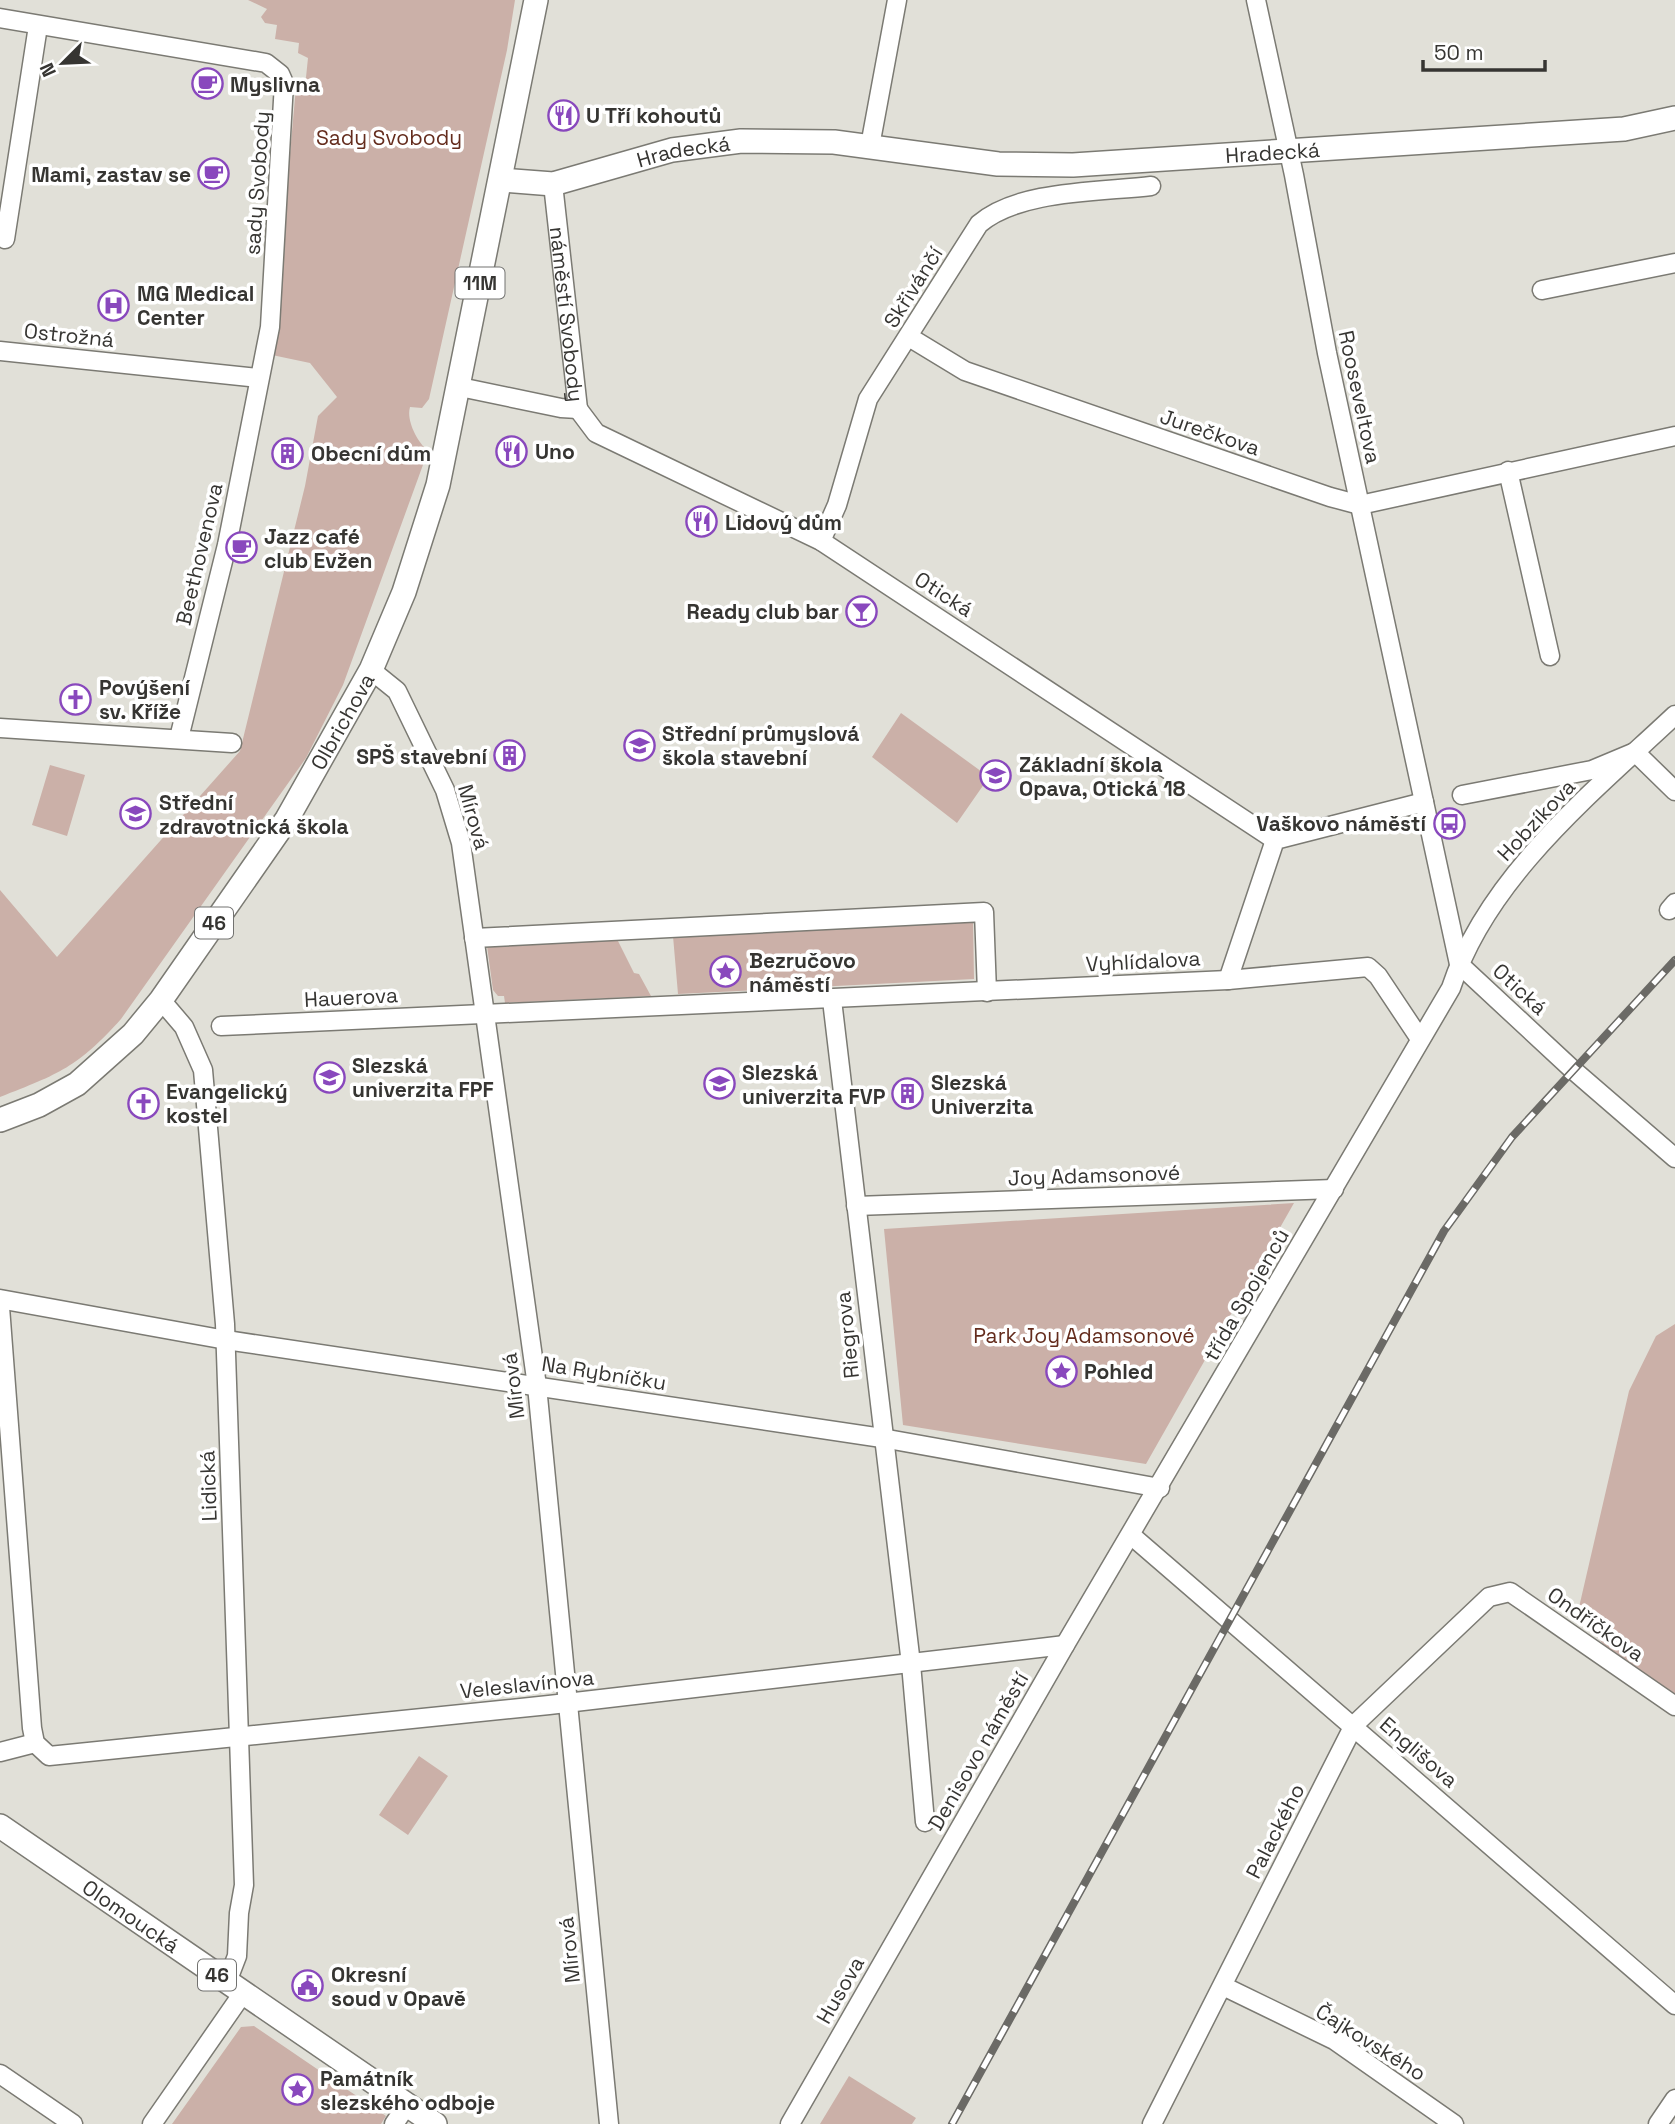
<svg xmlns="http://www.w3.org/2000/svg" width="1675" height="2124" viewBox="0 0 1675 2124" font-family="'Space Grotesk',sans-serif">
<rect width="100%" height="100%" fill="#e1e0d8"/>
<path fill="#cbb0a8" d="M248 0H515L507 50 429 399 422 408 410 407C406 420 417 442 428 451L343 685 306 758 121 1019C78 1067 59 1074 0 1097V890L57 957 240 751 305 486 318 416 337 397 310 363 272 355 296 87H305L308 58 298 53 299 43 275 39 277 25 265 23 261 17 267 9Z
M901 713 989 777 957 823 872 757Z
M50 765 85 775 67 836 32 825Z
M973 921 974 979 678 994 673 936Z
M617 939 634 973 639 974 651 996 505 1003 504 996H498L493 990 487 946Z
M1294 1203 1146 1464 903 1425 884 1229Z
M1675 1324V1694L1605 1646 1577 1616 1629 1391 1656 1336Z
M419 1756 448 1776 408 1835 379 1815Z
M254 2026 386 2116 381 2124H172L241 2027Z
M849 2076 916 2118 912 2124H820Z"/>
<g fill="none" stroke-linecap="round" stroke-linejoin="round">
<defs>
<g id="minor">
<path d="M1256 0 1294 175 1327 353 1459 964 1572 1069 1675 1158"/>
<path d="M0 18 266 63 280 74 284 83 270 327 227 545 179 738"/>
<path d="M870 146 897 0"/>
<path id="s1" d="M553 184 578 409"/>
<path d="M5 239 38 26"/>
<path d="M1542 290 1675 263"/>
<path d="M909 337 965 371 1330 497 1360 505 1675 436"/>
<path d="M0 351 259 378"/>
<path d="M460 387 561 408 578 409"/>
<path d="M578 409 596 433 821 541 1275 840"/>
<path d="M1508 471 1550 656"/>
<path d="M821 541 837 505 868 399 979 224C1018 190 1100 192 1151 186"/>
<path d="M371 670 397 691 445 790 461 843 537 1386 609 2124"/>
<path d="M0 728 232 743"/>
<path d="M1462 795 1592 770 1635 752 1675 791"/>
<path d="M1669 910 1675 903"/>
<path d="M474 938 984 912 987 992"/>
<path d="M1228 980 1275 840 1424 802"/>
<path d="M161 1000 184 1027 203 1070 225 1324 244 1885 239 1913 237 1956 227 1982"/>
<path d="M832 1000 911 1664 925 1822"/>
<path d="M221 1026 1228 980 1368 967 1378 976 1420 1039"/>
<path d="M856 1206 1334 1189"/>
<path d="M0 1299 226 1340 882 1438 1160 1488"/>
<path d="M0 1307 32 1728 35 1743 49 1756 549 1705 1065 1645"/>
<path d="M1132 1536 1675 2005"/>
<path d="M0 1752 35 1743"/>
<path d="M1223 1986 1334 2040 1454 2124"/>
<path d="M0 2074 73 2124"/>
<path d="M152 2124 243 1993"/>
<path d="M394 2124 407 2105"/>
<path d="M790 2124 1065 1645 1451 988C1487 877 1593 792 1675 715"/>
<path d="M1152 2124 1354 1725 1489 1597 1510 1592 1675 1706"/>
<path d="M1658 2124 1675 2099"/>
</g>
<g id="major">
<path id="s2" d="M501 180 553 184 672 150 741 141 834 142 998 164 1073 165 1624 129 1675 118"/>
<path id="s3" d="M0 1120 39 1105 77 1084 133 1034 161 1000 287 819 371 670 404 592 438 485 536 0"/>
<path id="s4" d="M0 1826 435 2124"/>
</g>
</defs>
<use href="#minor" stroke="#7b7a73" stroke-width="21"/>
<use href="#major" stroke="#7b7a73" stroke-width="26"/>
<use href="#minor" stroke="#fff" stroke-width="18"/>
<use href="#major" stroke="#fff" stroke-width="23"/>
<defs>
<path id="rail" d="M952 2124 1444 1231 1512 1137 1675 960"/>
</defs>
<use href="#rail" stroke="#6b6a66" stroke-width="8"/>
<use href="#rail" stroke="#fff" stroke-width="5" stroke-dasharray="16" stroke-linecap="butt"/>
</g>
<defs>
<symbol id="cafe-ring" viewBox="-11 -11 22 22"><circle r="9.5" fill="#fff" stroke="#8948bd" stroke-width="1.5"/><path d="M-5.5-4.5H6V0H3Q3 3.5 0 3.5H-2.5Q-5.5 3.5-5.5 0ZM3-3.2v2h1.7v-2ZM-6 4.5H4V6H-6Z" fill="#8948bd"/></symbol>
<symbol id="restaurant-ring" viewBox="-11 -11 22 22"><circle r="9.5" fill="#fff" stroke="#8948bd" stroke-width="1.5"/><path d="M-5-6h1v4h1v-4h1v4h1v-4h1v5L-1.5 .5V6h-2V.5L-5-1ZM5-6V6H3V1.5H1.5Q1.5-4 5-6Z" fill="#8948bd"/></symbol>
<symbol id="hospital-ring" viewBox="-11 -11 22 22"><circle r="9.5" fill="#fff" stroke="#8948bd" stroke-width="1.5"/><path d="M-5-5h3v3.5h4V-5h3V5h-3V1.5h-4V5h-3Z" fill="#8948bd"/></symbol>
<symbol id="building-ring" viewBox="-11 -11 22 22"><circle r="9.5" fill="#fff" stroke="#8948bd" stroke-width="1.5"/><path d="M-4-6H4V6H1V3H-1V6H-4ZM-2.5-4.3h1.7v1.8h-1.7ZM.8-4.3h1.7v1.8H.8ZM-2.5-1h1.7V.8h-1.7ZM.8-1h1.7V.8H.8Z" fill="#8948bd"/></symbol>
<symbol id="bar-ring" viewBox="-11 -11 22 22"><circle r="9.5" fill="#fff" stroke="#8948bd" stroke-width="1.5"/><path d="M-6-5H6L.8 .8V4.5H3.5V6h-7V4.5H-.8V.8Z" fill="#8948bd"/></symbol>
<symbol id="church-ring" viewBox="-11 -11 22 22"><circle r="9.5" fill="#fff" stroke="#8948bd" stroke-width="1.5"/><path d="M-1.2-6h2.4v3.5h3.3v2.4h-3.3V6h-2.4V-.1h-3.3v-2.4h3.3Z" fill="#8948bd"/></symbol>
<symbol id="school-ring" viewBox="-11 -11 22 22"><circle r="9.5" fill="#fff" stroke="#8948bd" stroke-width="1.5"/><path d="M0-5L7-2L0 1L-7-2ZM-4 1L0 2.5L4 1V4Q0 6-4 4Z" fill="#8948bd"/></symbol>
<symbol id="bus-ring" viewBox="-11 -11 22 22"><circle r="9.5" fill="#fff" stroke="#8948bd" stroke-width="1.5"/><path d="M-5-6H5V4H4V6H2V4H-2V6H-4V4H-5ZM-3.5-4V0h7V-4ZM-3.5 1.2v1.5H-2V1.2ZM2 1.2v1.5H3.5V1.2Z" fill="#8948bd"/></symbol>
<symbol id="sight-ring" viewBox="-11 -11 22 22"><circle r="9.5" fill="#fff" stroke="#8948bd" stroke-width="1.5"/><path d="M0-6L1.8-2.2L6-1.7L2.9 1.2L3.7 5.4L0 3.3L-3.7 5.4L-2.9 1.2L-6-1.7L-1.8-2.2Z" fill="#8948bd"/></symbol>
<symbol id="university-ring" viewBox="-11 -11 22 22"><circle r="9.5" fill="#fff" stroke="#8948bd" stroke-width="1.5"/><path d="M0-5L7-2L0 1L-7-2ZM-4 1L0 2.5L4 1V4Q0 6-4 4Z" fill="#8948bd"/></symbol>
<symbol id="civic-ring" viewBox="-11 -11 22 22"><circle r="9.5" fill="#fff" stroke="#8948bd" stroke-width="1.5"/><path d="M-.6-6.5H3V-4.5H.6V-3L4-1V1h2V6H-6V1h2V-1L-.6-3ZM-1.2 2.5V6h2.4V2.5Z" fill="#8948bd"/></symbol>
</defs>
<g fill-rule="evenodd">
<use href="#cafe-ring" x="190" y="66" width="35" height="35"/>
<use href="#restaurant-ring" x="546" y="98" width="35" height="35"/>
<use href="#cafe-ring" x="196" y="156" width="35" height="35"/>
<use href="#hospital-ring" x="96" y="288" width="35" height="35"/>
<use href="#restaurant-ring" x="494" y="434" width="35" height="35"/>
<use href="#building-ring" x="270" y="436" width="35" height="35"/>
<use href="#restaurant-ring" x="684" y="504" width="35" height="35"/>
<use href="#cafe-ring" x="224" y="530" width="35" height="35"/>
<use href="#bar-ring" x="844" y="594" width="35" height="35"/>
<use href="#church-ring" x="58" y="682" width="35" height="35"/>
<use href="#school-ring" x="622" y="728" width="35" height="35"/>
<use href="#building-ring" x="492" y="738" width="35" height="35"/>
<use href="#school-ring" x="978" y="758" width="35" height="35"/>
<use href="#school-ring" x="118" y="796" width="35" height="35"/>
<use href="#bus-ring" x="1432" y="806" width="35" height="35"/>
<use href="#sight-ring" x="708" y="954" width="35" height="35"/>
<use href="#university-ring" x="312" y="1060" width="35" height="35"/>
<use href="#university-ring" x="702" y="1066" width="35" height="35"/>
<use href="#building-ring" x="890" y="1076" width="35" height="35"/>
<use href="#church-ring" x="126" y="1086" width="35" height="35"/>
<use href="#sight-ring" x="1044" y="1354" width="35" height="35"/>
<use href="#civic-ring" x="290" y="1968" width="35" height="35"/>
<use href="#sight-ring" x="280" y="2072" width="35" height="35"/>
</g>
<g text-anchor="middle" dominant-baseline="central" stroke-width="7" stroke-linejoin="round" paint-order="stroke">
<g fill="#fff" stroke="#727270" stroke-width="2">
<rect x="455.5" y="267.5" width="49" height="31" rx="5"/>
<rect x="195" y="907.5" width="38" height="31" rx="5"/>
<rect x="198" y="1959.5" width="38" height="31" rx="5"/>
</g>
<g font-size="19" font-weight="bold" fill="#363532">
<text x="480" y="283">11M</text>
<text x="214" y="923">46</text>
<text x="217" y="1975">46</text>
</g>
<g font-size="21" font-weight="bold" fill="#363532" stroke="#fff" text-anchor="start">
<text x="230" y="84">Myslivna</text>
<text x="586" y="115">U Tří kohoutů</text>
<text x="191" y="174" text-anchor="end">Mami, zastav se</text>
<text x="137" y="293">MG Medical<tspan x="137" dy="24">Center</tspan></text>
<text x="535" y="451">Uno</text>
<text x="311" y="453">Obecní dům</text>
<text x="725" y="522">Lidový dům</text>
<text x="264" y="536">Jazz café<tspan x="264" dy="24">club Evžen</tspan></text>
<text x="839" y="611" text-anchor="end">Ready club bar</text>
<text x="99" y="687">Povýšení<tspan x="99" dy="24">sv. Kříže</tspan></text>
<text x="662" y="733">Střední průmyslová<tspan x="662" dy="24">škola stavební</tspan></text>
<text x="487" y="756" text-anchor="end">SPŠ stavební</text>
<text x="1019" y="764">Základní škola<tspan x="1019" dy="24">Opava, Otická 18</tspan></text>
<text x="159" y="802">Střední<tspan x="159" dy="24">zdravotnická škola</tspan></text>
<text x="1426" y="823" text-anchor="end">Vaškovo náměstí</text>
<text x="749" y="960">Bezručovo<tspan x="749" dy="24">náměstí</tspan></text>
<text x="352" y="1065">Slezská<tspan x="352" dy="24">univerzita FPF</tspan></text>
<text x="742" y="1072">Slezská<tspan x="742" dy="24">univerzita FVP</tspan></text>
<text x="931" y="1082">Slezská<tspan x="931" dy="24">Univerzita</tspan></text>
<text x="166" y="1091">Evangelický<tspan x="166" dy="24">kostel</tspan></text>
<text x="1084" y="1371">Pohled</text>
<text x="331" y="1974">Okresní<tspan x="331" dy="24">soud v Opavě</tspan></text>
<text x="320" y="2078">Památník<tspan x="320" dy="24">slezského odboje</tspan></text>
</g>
<g font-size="21" fill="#642c1d" stroke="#fff">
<text x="389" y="137">Sady Svobody</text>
<text x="1084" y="1335">Park Joy Adamsonové</text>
</g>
<g font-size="21" fill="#363532" stroke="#fff">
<text stroke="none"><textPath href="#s2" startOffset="779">Hradecká</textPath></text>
<text stroke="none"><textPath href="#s2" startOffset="187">Hradecká</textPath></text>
<text transform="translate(257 183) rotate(-86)">sady Svobody</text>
<text transform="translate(913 287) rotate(-58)">Skřivánčí</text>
<text stroke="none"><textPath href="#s1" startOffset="131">náměstí Svobody</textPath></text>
<text transform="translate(69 335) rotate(6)">Ostrožná</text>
<text transform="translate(1360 397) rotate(78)">Rooseveltova</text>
<text transform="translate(1210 432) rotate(19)">Jurečkova</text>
<text transform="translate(199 554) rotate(-77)">Beethovenova</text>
<text transform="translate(944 594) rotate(33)">Otická</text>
<text stroke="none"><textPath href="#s3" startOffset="537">Olbrichova</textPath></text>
<text transform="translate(474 817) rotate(74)">Mírová</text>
<text transform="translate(1536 820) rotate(-47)">Hobzíkova</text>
<text transform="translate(1143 961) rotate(-3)">Vyhlídalova</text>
<text transform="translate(1520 989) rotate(43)">Otická</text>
<text transform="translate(351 997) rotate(-3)">Hauerova</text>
<text transform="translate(1094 1175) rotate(-2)">Joy Adamsonové</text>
<text transform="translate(1246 1295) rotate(-60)">třída Spojenců</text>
<text transform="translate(847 1335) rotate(-96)">Riegrova</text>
<text transform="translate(604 1373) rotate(9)">Na Rybníčku</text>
<text transform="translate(513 1386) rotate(-97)">Mírová</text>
<text transform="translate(208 1486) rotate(-92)">Lidická</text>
<text transform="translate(1596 1624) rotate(35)">Ondříčkova</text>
<text transform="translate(527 1684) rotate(-6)">Veleslavínova</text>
<text transform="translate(978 1751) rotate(-60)">Denisovo náměstí</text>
<text transform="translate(1419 1752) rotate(41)">Englišova</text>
<text transform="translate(1275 1831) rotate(-63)">Palackého</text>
<text stroke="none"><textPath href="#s4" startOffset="159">Olomoucká</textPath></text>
<text transform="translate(569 1950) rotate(-96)">Mírová</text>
<text transform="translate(840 1990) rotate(-60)">Husova</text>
<text transform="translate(1371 2042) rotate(32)">Čajkovského</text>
</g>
</g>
<g transform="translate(63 63) rotate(246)" stroke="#ffffff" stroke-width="5" paint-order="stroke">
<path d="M0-5L12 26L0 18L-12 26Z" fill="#363532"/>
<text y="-10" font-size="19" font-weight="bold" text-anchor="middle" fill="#363532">N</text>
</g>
<path d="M1423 60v10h122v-10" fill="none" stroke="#363532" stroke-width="3.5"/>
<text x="1434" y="60" font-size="21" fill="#363532" stroke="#ffffff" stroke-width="5" paint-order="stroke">50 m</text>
</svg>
